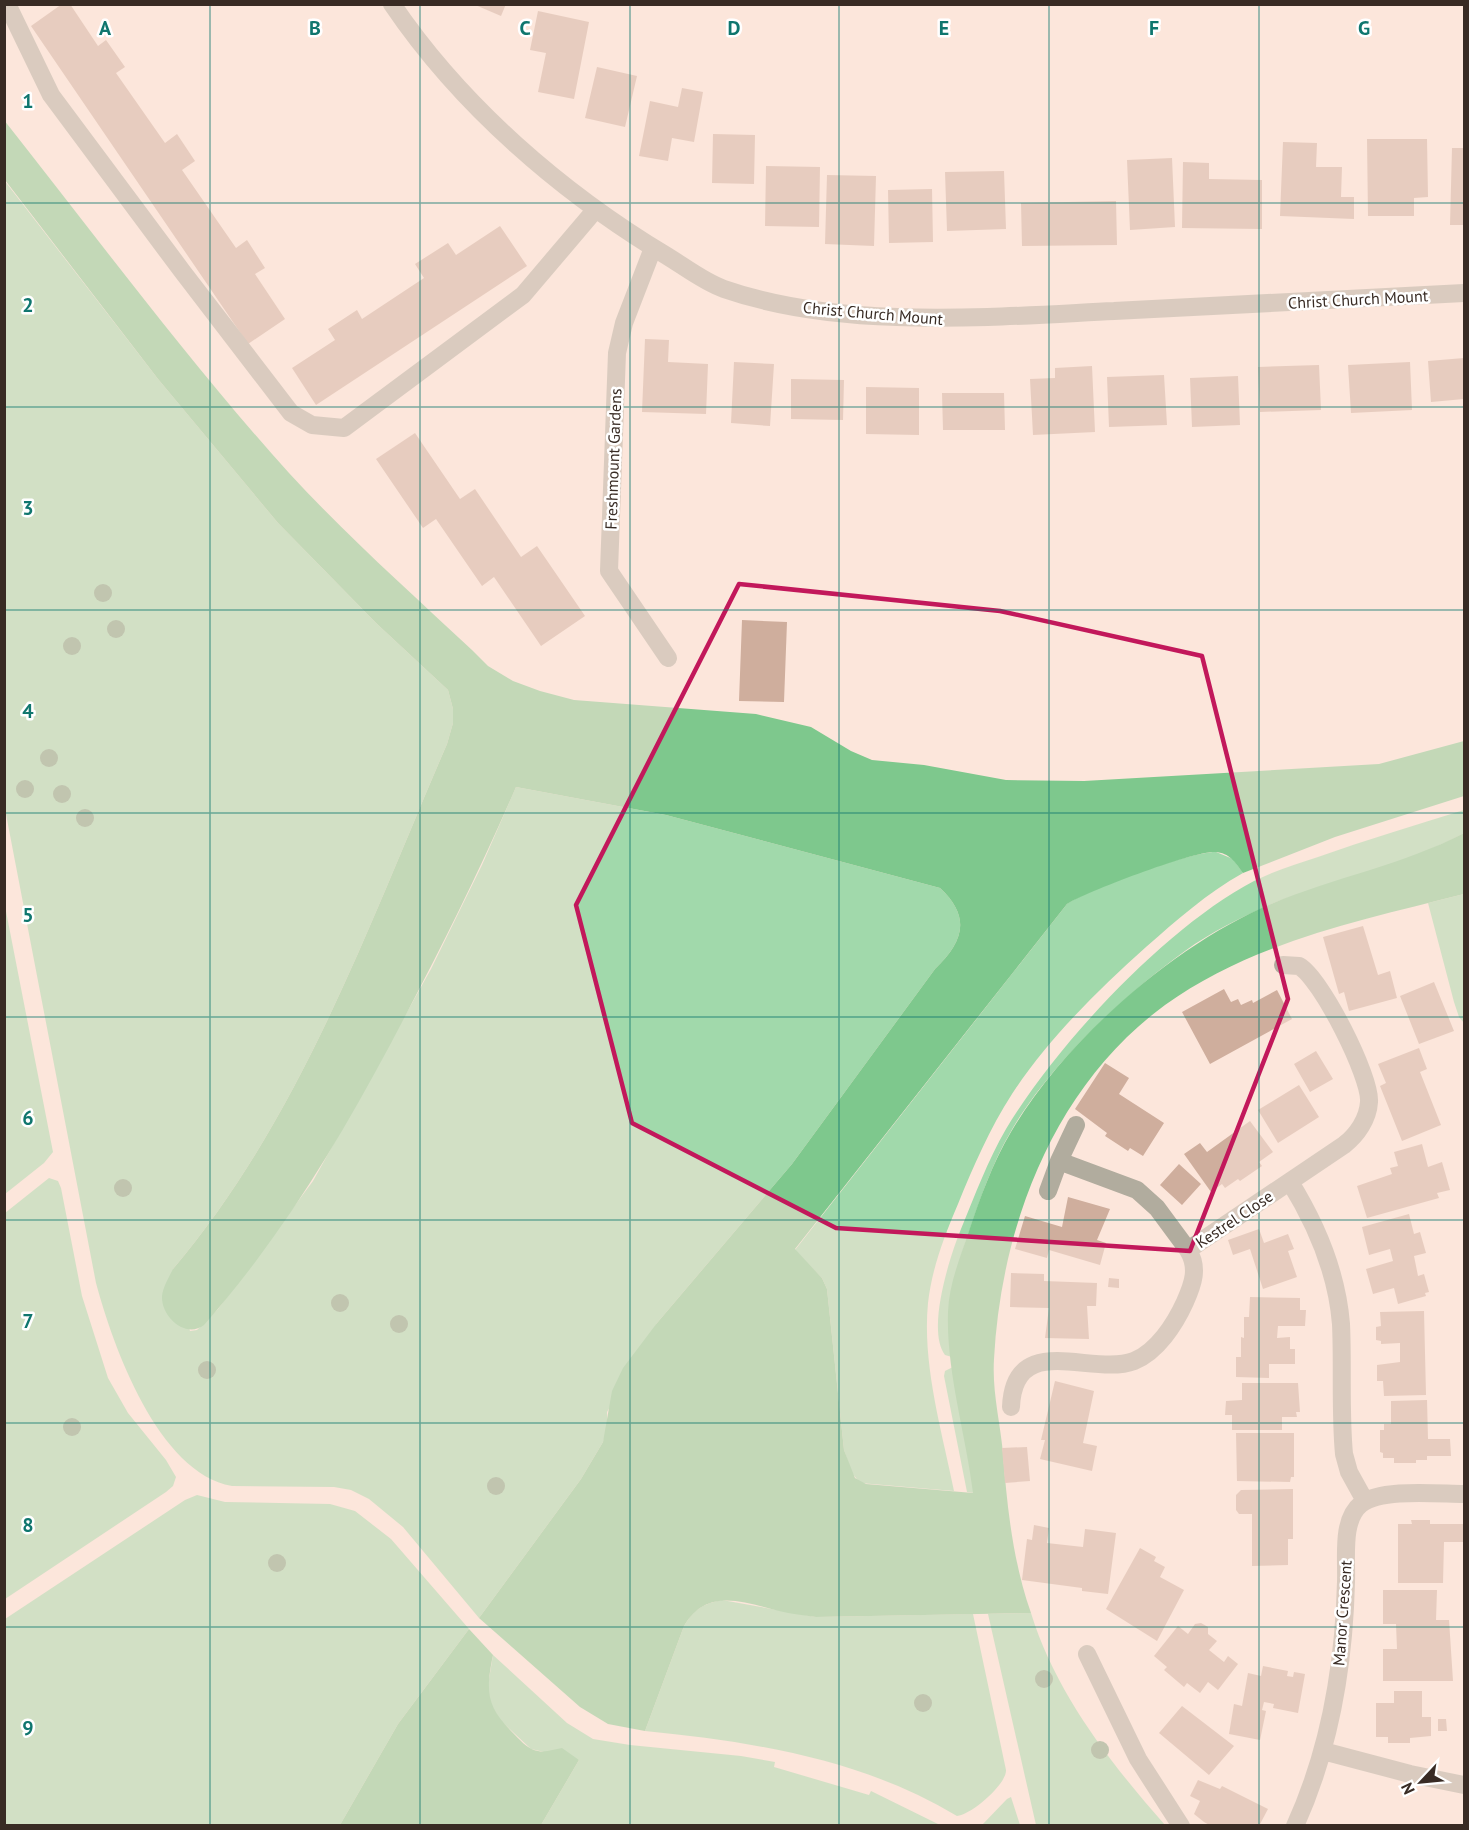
<svg xmlns="http://www.w3.org/2000/svg" width="1469" height="1830" viewBox="0 0 1469 1830" font-family="'PT Sans',sans-serif">
<rect width="100%" height="100%" fill="#fce6db"/>
<path fill="#a1d9ab" d="M4 180 158 379 278 523 376 623 448 690 453 709V723L447 744C369 924 301 1118 173 1269L190 1331 197 1330 218 1309 313 1181 431 969 482 865 516 787 666 815 940 888C971 917 964 941 935 969L792 1164 657 1323 607 1412V1430L603 1442 581 1479 479 1618 403 1527 369 1499 351 1490 334 1487 232 1486C158 1473 113 1346 96 1283L5 809Z
M1464 810V833C1418 858 1366 872 1316 889 1301 894 1284 898 1269 905 1240 918 1211 932 1185 951 1125 994 1047 1067 1010 1133 993 1162 981 1196 970 1229 954 1275 944 1307 952 1357L945 1355C926 1330 950 1256 961 1229 975 1195 988 1160 1006 1129 1057 1044 1166 927 1254 881 1274 871 1296 864 1318 857 1366 840 1416 825 1464 810Z
M1216 852 1233 859 1243 873C1207 893 1177 920 1146 947 1097 991 1048 1039 1012 1094 990 1128 973 1167 958 1204 944 1237 932 1268 928 1303 922 1365 942 1431 954 1491L860 1483 852 1473 844 1450 827 1289 822 1278 795 1250 1067 904C1088 889 1192 851 1216 852Z
M1464 894V1023L1459 1017 1454 1002 1428 903Z
M4 901 53 1152 44 1163 5 1194Z
M49 1178 58 1181 61 1188 82 1296 108 1378 128 1413 166 1460 176 1477 173 1486 166 1492 5 1599V1213Z
M953 1367 974 1493 967 1492 944 1376 945 1371Z
M197 1495 225 1502 330 1504 355 1511 391 1539 469 1629 398 1724 340 1825 5 1826V1619L185 1500Z
M722 1600 816 1617 973 1614 1006 1770C1007 1784 971 1815 957 1816 862 1759 755 1742 645 1731L684 1626C694 1609 703 1604 722 1600Z
M1031 1613C1055 1692 1111 1764 1165 1825H1036L988 1614Z
M493 1655 567 1723 593 1739 630 1745 741 1756 775 1762 774 1767 869 1795 871 1791 940 1825H541L579 1760 531 1749 500 1720 490 1703 488 1685Z
M1011 1797 1020 1825H982L1007 1799Z"/>
<path fill="#7ec88d" d="M4 120C98 239 188 361 289 473 347 536 410 592 472 650L488 666 513 681 540 691 574 700 756 714 811 727 851 751 872 760 924 765 1006 780 1084 781 1379 764 1464 741V796L1335 837 1243 873C1235 862 1230 853 1215 852 1196 850 1085 892 1067 904L795 1249 822 1278 827 1289 844 1450 855 1478 866 1484 973 1493C966 1435 946 1371 948 1312 949 1284 960 1258 969 1231 980 1198 993 1162 1011 1132 1064 1041 1175 944 1271 904 1335 877 1403 865 1464 833V894C1362 920 1252 942 1165 1005 1054 1086 1001 1226 994 1359 992 1391 1000 1421 1003 1453 1007 1507 1013 1562 1031 1613L816 1617C804 1615 791 1614 779 1611 743 1602 707 1587 684 1626L645 1731 608 1724 580 1707 479 1618 581 1479 603 1442 612 1391 623 1368 657 1323 792 1164 935 969C964 941 971 917 940 888L666 815 516 787C478 875 435 960 390 1045 337 1144 279 1240 204 1325 186 1339 161 1317 162 1296 163 1287 169 1277 173 1269 301 1118 369 924 447 744L453 723V709L448 690 376 623 278 523 158 379 5 180Z
M469 1629 493 1655C485 1694 487 1707 515 1735 522 1742 529 1750 538 1751 546 1753 554 1749 562 1748L579 1760 541 1825H340L398 1724Z"/>
<path fill="#cfae9d" d="M62 4H70L98 46 106 40 125 67 116 73 165 143 177 134 195 161 182 170 236 248 247 240 265 268 255 274 285 319 248 344 31 26Z
M473 4H506L501 16Z
M538 11 589 22 574 99 538 92 546 53 530 50Z
M597 67 637 76 625 127 585 118Z
M682 88 703 92 694 142 672 138 668 161 639 156 650 101 678 107Z
M713 134 755 135 754 184 712 183Z
M1367 139H1427L1428 197 1414 198V216H1368Z
M1283 142 1317 143 1316 167H1342L1341 197H1354V219L1280 216Z
M1452 148H1464V225H1450Z
M1172 158 1175 227 1130 230 1127 160Z
M1183 162 1209 163V179L1262 180V229L1182 228Z
M766 166 820 167 819 227 765 226Z
M1004 171 1006 229 947 231 945 172Z
M827 175 876 176 874 246 825 244Z
M932 189 933 242 889 243 888 190Z
M1116 201 1117 245 1022 246 1021 203Z
M500 226 527 266 316 405 292 368 335 340 328 329 357 310 362 319 424 278 415 264 448 243 456 255Z
M645 339 669 340 668 362 708 364 706 414 642 412Z
M1464 358V399L1431 402 1428 361Z
M734 362 774 364 770 426 731 423Z
M1410 362 1412 410 1351 413 1348 365Z
M1319 365 1321 410 1260 412 1258 367Z
M1092 366 1095 432 1033 435 1030 379 1055 378V368Z
M1164 375 1167 425 1109 427 1107 377Z
M1238 376 1240 425 1192 427 1190 378Z
M791 379 844 380 843 420 791 419Z
M866 387 919 388V435L866 434Z
M942 393H1004L1005 430H943Z
M415 433 460 499 475 489 521 557 537 546 585 616 541 646 494 577 482 586 436 519 423 528 376 459Z
M742 620 787 622 784 702 739 701Z
M1363 926 1378 975 1390 971 1397 998 1349 1011 1344 992 1339 994 1323 937Z
M1434 982 1454 1031 1419 1044 1400 996Z
M1224 989 1231 1002 1238 999 1241 1005 1252 1000 1253 1003 1277 990 1292 1019 1210 1064 1182 1012Z
M1419 1048 1427 1069 1420 1072 1441 1125 1402 1141 1380 1086 1386 1083 1378 1064Z
M1316 1051 1333 1079 1310 1092 1294 1064Z
M1105 1063 1129 1078 1119 1094 1164 1123 1143 1156 1130 1148 1128 1151 1105 1136 1107 1133 1075 1109Z
M1299 1085 1319 1117 1278 1143 1258 1110Z
M1250 1121 1273 1152 1259 1162 1262 1166 1240 1181 1238 1179 1225 1188 1222 1184 1211 1192 1184 1154 1200 1143 1207 1152Z
M1422 1144 1428 1167 1442 1162 1450 1190 1437 1193 1439 1198 1367 1218 1357 1186 1392 1174 1390 1168 1398 1166 1394 1152Z
M1179 1164 1201 1184 1182 1205 1160 1185Z
M1068 1197 1110 1209 1097 1240 1106 1243 1100 1265 1049 1250 1047 1258 1015 1249 1025 1216 1062 1227Z
M1409 1214 1414 1234 1420 1232 1426 1253 1414 1256 1418 1276 1424 1274 1429 1292 1425 1293 1426 1296 1398 1304 1394 1288 1373 1294 1366 1269 1393 1261 1390 1249 1369 1255 1362 1227Z
M1259 1229 1264 1243 1288 1234 1294 1249 1288 1251 1297 1277 1263 1289 1250 1249 1233 1255 1228 1240Z
M1011 1273 1044 1274V1281L1097 1283 1096 1306H1087L1089 1339 1045 1338 1049 1308 1010 1307Z
M1109 1278 1119 1279V1288L1108 1287Z
M1250 1297 1300 1298V1310H1306L1305 1326H1278L1277 1338 1290 1337V1349H1295V1364H1269V1378L1236 1377V1357H1241V1337L1244 1338V1317H1249Z
M1424 1311 1426 1395 1384 1396 1383 1381H1377V1365L1400 1362V1343L1381 1344V1341L1376 1340V1327L1381 1326 1380 1312Z
M1055 1381 1094 1391 1083 1443 1097 1446 1092 1471 1040 1459 1045 1440H1041Z
M1242 1383H1298L1300 1412H1296L1297 1417H1282V1430H1232V1415H1225L1226 1401 1242 1400Z
M1427 1400 1428 1439H1450L1451 1456H1427V1460H1416V1463H1394V1458H1383V1453L1380 1452V1430H1384V1424H1391V1401Z
M1236 1433H1294V1477H1291L1290 1482 1237 1481Z
M1027 1447 1030 1481 1005 1483 1002 1448Z
M1293 1489V1539H1288V1565L1252 1566V1514H1239L1236 1510V1495L1241 1490Z
M1411 1520H1430V1524H1464V1542H1444L1443 1583H1398V1524H1412Z
M1034 1525 1049 1528 1047 1543 1083 1547 1085 1529 1116 1533 1108 1594 1082 1591V1588L1022 1580 1027 1539 1032 1540Z
M1140 1548 1156 1557 1154 1561 1165 1567 1160 1577 1184 1590 1157 1641 1106 1609Z
M1383 1590H1437L1436 1620H1449L1453 1681H1383V1649H1397L1396 1624H1383Z
M1201 1623 1208 1627V1634L1217 1641 1209 1650 1224 1662 1228 1656 1238 1664 1218 1690 1208 1682 1200 1693 1187 1683 1184 1687 1164 1670 1167 1667 1154 1656 1178 1626 1188 1634 1195 1624Z
M1263 1666 1288 1671 1287 1676 1293 1677 1294 1672 1305 1674 1298 1713 1273 1708 1274 1704 1264 1702 1262 1710 1266 1711 1260 1740 1229 1734 1234 1704 1242 1706 1248 1673 1261 1676Z
M1394 1691H1422V1717H1431V1736L1410 1738V1743H1388V1737H1376V1703H1394Z
M1182 1706 1234 1746 1209 1775 1159 1733Z
M1438 1719H1446L1447 1731H1438Z
M1198 1780 1220 1789 1222 1786 1268 1809 1259 1826H1211L1204 1822 1194 1814 1200 1801 1190 1796Z"/>
<g fill="none" stroke-linecap="round" stroke-linejoin="round">
<path stroke="#b1ac9e" stroke-width="18" d="M7 4 51 95 182 271 291 413 312 425 344 428 523 295 596 209
M392 4C461 106 562 193 667 256 685 267 704 282 724 289 842 330 990 317 1114 311 1231 305 1348 299 1464 293
M653 248 624 323 617 353 609 571 668 658
M1076 1125 1059 1161 1137 1190 1157 1208 1188 1250 1344 1145C1357 1135 1368 1119 1369 1102 1371 1077 1321 978 1299 966L1283 965
M1290 1182C1316 1224 1337 1274 1341 1324 1343 1367 1340 1411 1344 1454L1349 1472 1365 1501
M1048 1191 1059 1161
M1011 1407C1014 1330 1092 1377 1134 1361 1157 1352 1175 1324 1185 1302 1193 1284 1199 1268 1188 1250
M1087 1654 1138 1759 1181 1826
M1323 1751 1410 1774 1464 1785
M1295 1826C1330 1749 1344 1665 1346 1582 1347 1558 1341 1520 1361 1504 1381 1488 1439 1494 1464 1494"/>
</g>
<g fill="#7a9d7b">
<circle cx="103" cy="593" r="9"/>
<circle cx="116" cy="629" r="9"/>
<circle cx="72" cy="646" r="9"/>
<circle cx="49" cy="758" r="9"/>
<circle cx="25" cy="789" r="9"/>
<circle cx="62" cy="794" r="9"/>
<circle cx="85" cy="818" r="9"/>
<circle cx="123" cy="1188" r="9"/>
<circle cx="340" cy="1303" r="9"/>
<circle cx="399" cy="1324" r="9"/>
<circle cx="207" cy="1370" r="9"/>
<circle cx="72" cy="1427" r="9"/>
<circle cx="496" cy="1486" r="9"/>
<circle cx="277" cy="1563" r="9"/>
<circle cx="1044" cy="1679" r="9"/>
<circle cx="923" cy="1703" r="9"/>
<circle cx="1100" cy="1750" r="9"/>
</g>
<path d="M0 0H1469V1830H0ZM739 584 1000 611 1202 656 1288 999 1190 1251 836 1228 632 1123 576 905Z" fill="#fce6db" fill-opacity=".55" fill-rule="evenodd"/>
<path fill="none" stroke="#c2185b" stroke-width="4.5" stroke-linejoin="round" d="M739 584 1000 611 1202 656 1288 999 1190 1251 836 1228 632 1123 576 905Z"/>
<path fill="none" stroke="#0f766e" stroke-width="1.5" stroke-opacity="0.55" d="M210 4V1826M420 4V1826M630 4V1826M839 4V1826M1049 4V1826M1259 4V1826M4 203H1464M4 407H1464M4 610H1464M4 813H1464M4 1017H1464M4 1220H1464M4 1423H1464M4 1627H1464"/>
<g text-anchor="middle" dominant-baseline="central" stroke-width="5" stroke-linejoin="round" paint-order="stroke">
<g font-size="16" fill="#382b24" stroke="#fff">
<text transform="translate(1358 299) rotate(-3)">Christ Church Mount</text>
<text transform="translate(873 313) rotate(5)">Christ Church Mount</text>
<text transform="translate(613 459) rotate(-88)">Freshmount Gardens</text>
<text transform="translate(1234 1219) rotate(-34)">Kestrel Close</text>
<text transform="translate(1342 1613) rotate(-86)">Manor Crescent</text>
</g>
</g>
<g font-size="20" text-anchor="middle" font-weight="bold" fill="#0f766e" stroke="#fff" stroke-width="5" stroke-linejoin="round" paint-order="stroke">
<text x="105" y="35">A</text>
<text x="315" y="35">B</text>
<text x="525" y="35">C</text>
<text x="734" y="35">D</text>
<text x="944" y="35">E</text>
<text x="1154" y="35">F</text>
<text x="1364" y="35">G</text>
<text x="28" y="108">1</text>
<text x="28" y="312">2</text>
<text x="28" y="515">3</text>
<text x="28" y="718">4</text>
<text x="28" y="922">5</text>
<text x="28" y="1125">6</text>
<text x="28" y="1328">7</text>
<text x="28" y="1532">8</text>
<text x="28" y="1735">9</text>
</g>
<rect width="1469" height="1830" fill="none" stroke="#382b24" stroke-width="12"/>
<g transform="translate(1421 1782) rotate(244)" stroke="#ffffff" stroke-width="4.5" paint-order="stroke">
<path d="M0-4.5L10 22L0 15L-10 22Z" fill="#382b24"/>
<text y="-9" font-size="16" font-weight="bold" text-anchor="middle" fill="#382b24">N</text>
</g>
</svg>
